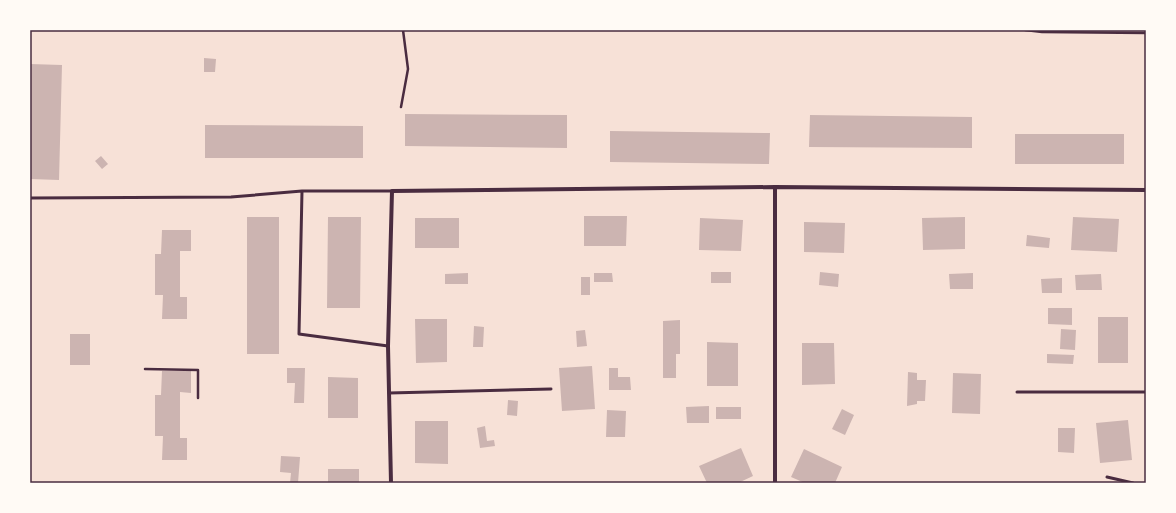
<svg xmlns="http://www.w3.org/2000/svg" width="1176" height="513" viewBox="0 0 1176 513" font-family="'PT Sans',sans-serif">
<rect width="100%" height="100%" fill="#f7e1d7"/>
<path fill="#ccb4b1" d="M204 58 216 59 215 72H204Z
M30 64 62 65 59 180 30 179Z
M405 114 567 115V148L405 146Z
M810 115 972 117V148L809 147Z
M205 125 363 126V158H205Z
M610 131 770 133 769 164 610 162Z
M1015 134H1124V164H1015Z
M101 156 108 164 102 169 95 161Z
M584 216H627L626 246H584Z
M247 217H279V354H247Z
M328 217H361L360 308H327Z
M965 217V249L923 250 922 218Z
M1073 217 1119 219 1117 252 1071 250Z
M415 218H459V248H415Z
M700 218 743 220 741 251 699 250Z
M804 222 845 223 844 253 804 252Z
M162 230H191V251H180V297H187V319H162L163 295H155V254H161Z
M1027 235 1050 238 1049 248 1026 246Z
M711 272H731V283H711Z
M820 272 839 274 838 287 819 285Z
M468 273V284H445V274Z
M594 273H612L613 282H594Z
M973 273V289H950L949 274Z
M1101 274 1102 290H1076L1075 275Z
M581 277H590V295H581Z
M1062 278V293H1042L1041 279Z
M1048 308H1072V325L1048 324Z
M1098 317H1128V363H1098Z
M415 319H447V362L416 363Z
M680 320V354H676V378H663V321Z
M474 326 484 327 483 347H473Z
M1061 329 1076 330 1075 350 1060 349Z
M585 330 587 346 577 347 576 331Z
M70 334H90V365H70Z
M707 342 738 343V386H707Z
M802 343H834L835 384 802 385Z
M1047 354 1074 355 1073 364 1047 363Z
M592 366 595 409 562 411 559 368Z
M287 368H305L304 403H294L295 383H287Z
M609 368H618V377H630L631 390H609Z
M162 371H191V393L180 392V438H187V460H162L163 436H155V395H161Z
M908 372 917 373V380H926L925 401H917V404L907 406Z
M953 373 981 374 980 414 952 413Z
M328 377 358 378V418H328Z
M508 400 518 401 517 416 507 415Z
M709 406V423H687L686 407Z
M716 407H741V419H716Z
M842 409 854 415 845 435 832 429Z
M607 410 626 411 625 437H606Z
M1128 420 1132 460 1100 463 1096 423Z
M415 421H448V464L415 463Z
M485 426 487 441 494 440 495 446 480 448 477 428Z
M1058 428H1075L1074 453 1058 452Z
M741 448 753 476 738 483H707L699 466Z
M804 449 842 467 835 483H805L791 477Z
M281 456 300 457 298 483H290L291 473 280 472Z
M328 469H359V483H328Z"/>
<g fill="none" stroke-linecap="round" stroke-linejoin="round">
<path stroke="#4a2c40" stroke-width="2.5" d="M1025 30 1042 32 1146 33
M401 107 408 69 403 30
M145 369 198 370V398"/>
<path stroke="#4a2c40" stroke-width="3" d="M302 191 299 334 388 346
M30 198 231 197 302 191H392
M1017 392H1146
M389 393 551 389
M1107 477 1133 483"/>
<path stroke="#4a2c40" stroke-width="4" d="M391 483 388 346 392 191 775 187 1146 190
M775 483V187"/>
</g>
<rect width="1176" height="513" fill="none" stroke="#fffaf5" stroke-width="62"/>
<rect x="31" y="31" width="1114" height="451" fill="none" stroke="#4a2c40" stroke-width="1.5"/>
</svg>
